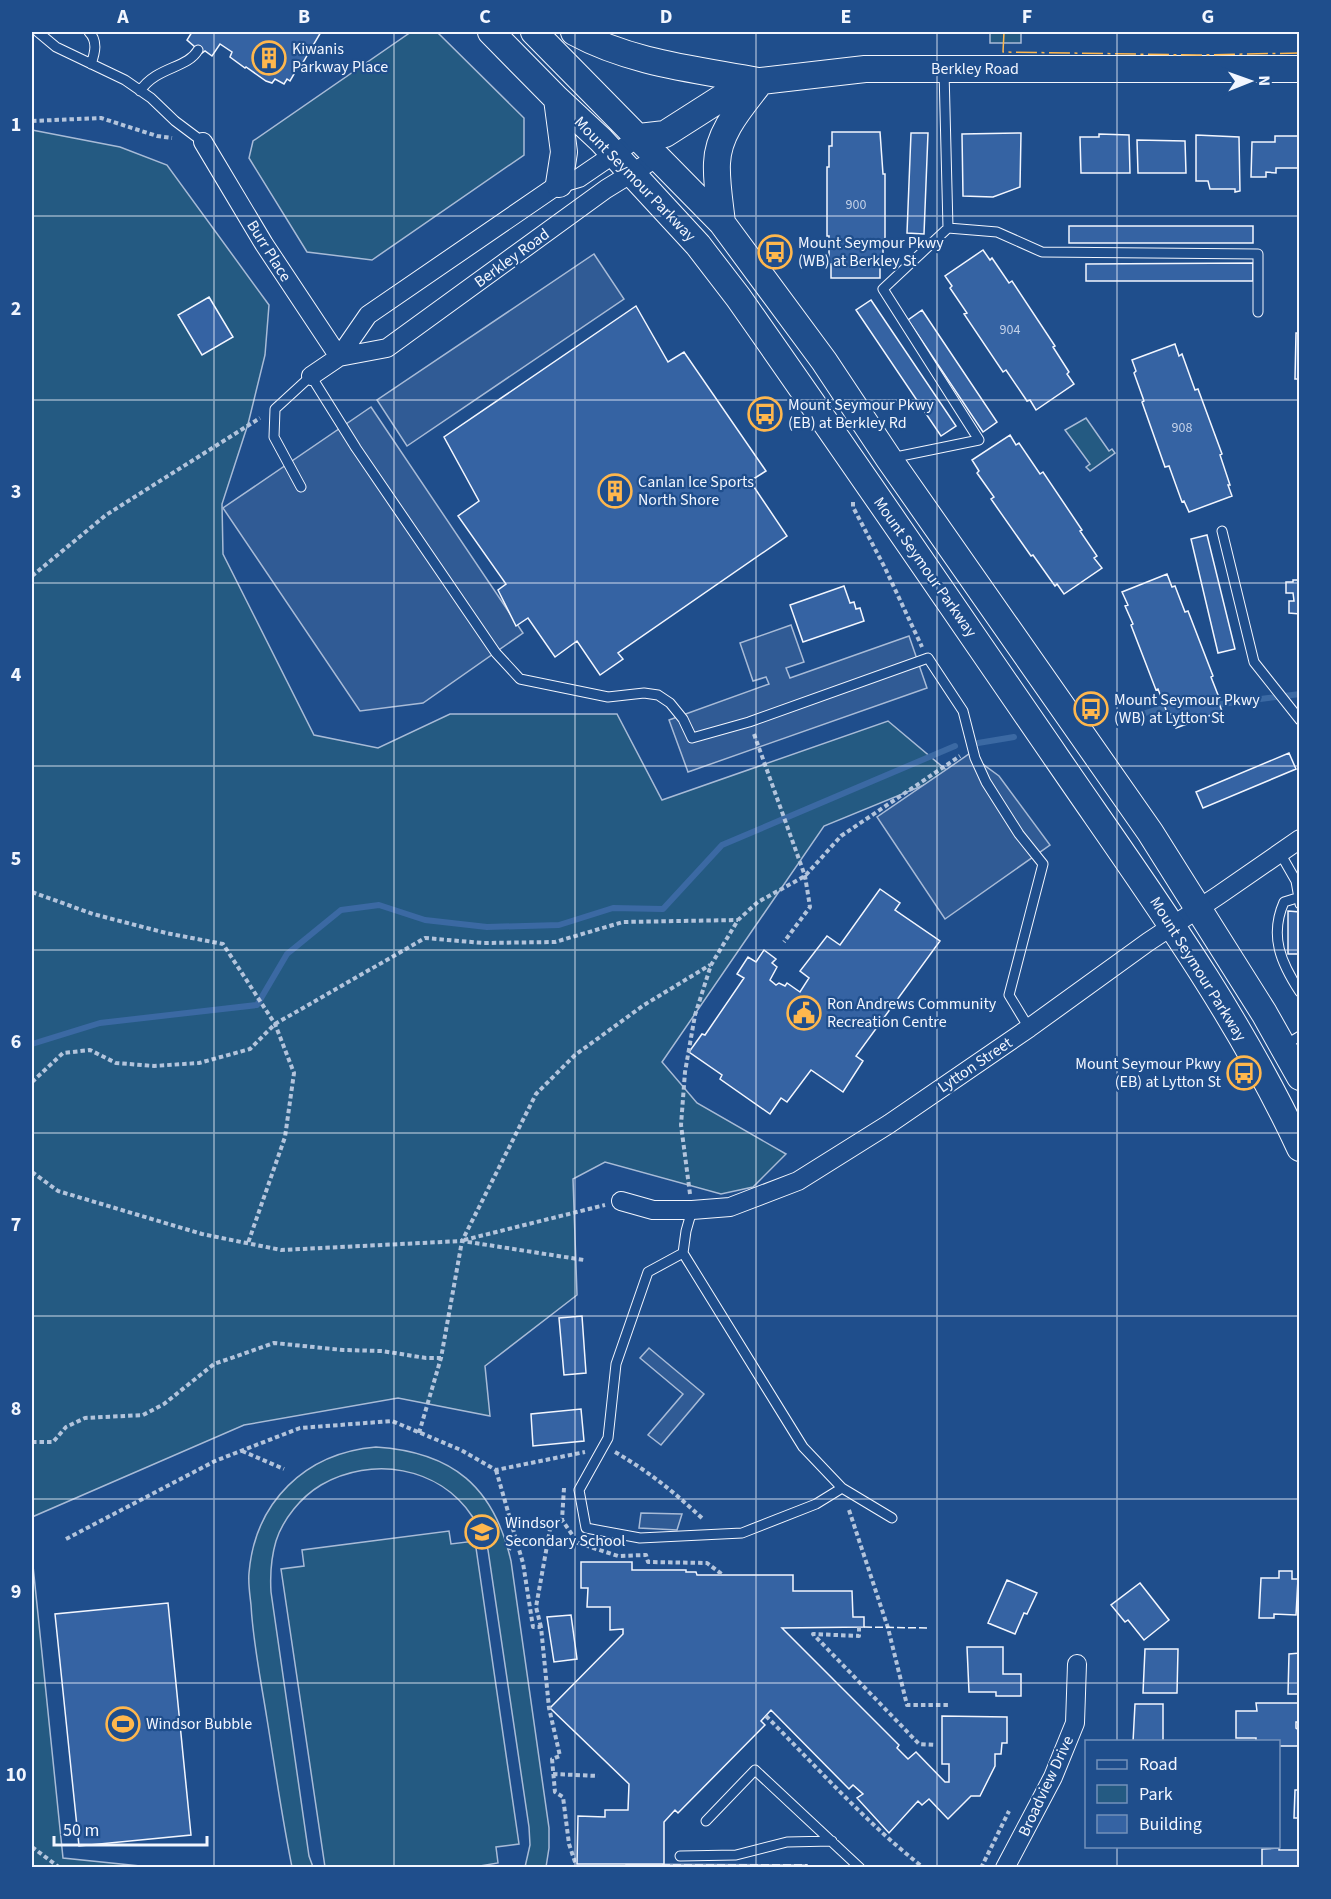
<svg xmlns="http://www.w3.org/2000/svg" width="1331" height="1899" viewBox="0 0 1331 1899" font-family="'Source Sans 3',sans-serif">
<rect width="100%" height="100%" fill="#1f4e8c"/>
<path fill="#245a82" stroke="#a8bbd7" stroke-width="1.5" d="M411 32H437L524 118V155L372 260 307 252 249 158 253 141Z
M990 32H1021V43H990Z
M32 130 120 147 167 165 269 305 265 355 248 424 222 504 223 554 314 735 378 748 450 714H617L662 800 888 721 951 774 824 826 662 1062 697 1103 786 1154 753 1187 721 1194 605 1162 573 1179 577 1295 485 1366 490 1416 398 1398 244 1425 32 1517Z
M1086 418 1109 451 1112 449 1115 453 1090 471 1086 467 1090 464 1065 430Z
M376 1447C453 1452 494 1487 511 1561L549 1828V1848L546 1867H525L530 1845 529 1827 488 1550C484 1538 479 1526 472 1516 438 1466 372 1456 321 1485 301 1497 283 1519 276 1541 271 1558 270 1575 271 1592L309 1856 313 1867H292C282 1818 275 1768 267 1719 261 1681 253 1643 251 1605 250 1595 248 1584 249 1573 255 1502 305 1453 376 1447Z
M449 1531 451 1544 475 1541 519 1844 496 1847 498 1863 468 1868 325 1867 281 1569 304 1566 302 1550Z
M32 1556 63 1858 150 1867H32Z
M626 1864 807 1865V1867L626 1868Z"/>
<path fill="#305b95" stroke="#a8bbd7" stroke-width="1.5" d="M594 254 624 299 407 446 377 400Z
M371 407 523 633 423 703 360 711 223 508Z
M791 625 804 662 786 668 790 678 909 636 927 688 688 772 669 720 769 684 766 677 753 681 740 643Z
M969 754 999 776 1050 845 945 919 877 817Z
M649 1348 704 1394 661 1445 648 1435 683 1394 640 1358Z
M641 1513 682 1514 677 1530 639 1528Z"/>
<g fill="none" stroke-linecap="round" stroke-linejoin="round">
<path stroke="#3b69a3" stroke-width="6" d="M1214 705 1300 694
M1118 722 1158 709 1174 708
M978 743 1014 737
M32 1044 100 1023 257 1005 287 954 341 910 379 905 425 920 487 927 559 925 613 908 663 909 722 845 955 746"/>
</g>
<path fill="#3563a3" stroke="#f2f6ff" stroke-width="1.5" d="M192 32H321L301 66 297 65 295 68 297 69 290 81 287 79 284 84 275 79 272 83 266 81 246 67 245 68 230 57 232 52 220 44 212 56 205 51 202 53 187 40Z
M832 132H880L883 174H885V244H883V264H880V278H831V264H829V236H827V167H829V146H832Z
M911 133H928L924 234 907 233Z
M1021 133 1020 187 993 197 963 196 962 134Z
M1099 134 1129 135 1130 173H1081L1080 137H1099Z
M1196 135 1239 137 1240 191 1235 192V189H1210L1208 181H1196Z
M1275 136H1299V168H1276V173L1266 172V177H1251L1252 142H1275Z
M1137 140 1185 141 1186 173H1138Z
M1069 226H1253V243H1069Z
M983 250 990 260 992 258 1009 283 1012 281 1055 346 1053 347 1069 372 1067 374 1074 384 1036 410 1030 400 1027 401 1006 370 1003 372 964 314 967 313 950 288 952 286 945 276Z
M1253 263V281H1086V264Z
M209 297 233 337 202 355 178 315Z
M871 300 956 426 941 436 856 310Z
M636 306 668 362 684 352 766 471 750 481 787 536 618 653 623 659 600 675 577 641 555 657 528 618 516 626 498 590 506 584 458 516 479 501 444 437Z
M922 310 997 422 983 432 908 320Z
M1296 333H1300V379H1295Z
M1175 344 1179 356 1182 354 1195 390 1198 389 1222 454 1220 455 1230 485H1228L1232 496 1189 512 1184 501 1182 502 1169 466 1165 467 1142 402 1144 401 1134 373 1136 371 1132 360Z
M1010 435 1016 445 1019 443 1040 474 1043 472 1082 530 1080 531 1097 556 1094 558 1102 568 1064 594 1057 584 1055 586 1033 555 1031 556 991 499 994 497 977 473 979 471 972 460Z
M1207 535 1235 649 1218 653 1191 539Z
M1167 574 1172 587 1175 586 1185 612 1188 611 1213 676 1211 677 1218 695 1216 696 1222 711 1176 728 1171 714 1168 715 1158 689 1156 690 1131 625 1133 624 1125 606 1128 605 1122 592Z
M1293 580H1300V614L1289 613V601H1294L1293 593H1286V582H1293Z
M844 586 850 603 854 602 856 609 860 608 864 621 803 642 790 605Z
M1289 753 1296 769 1203 808 1196 792Z
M880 889 900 903 895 910 940 941 856 1056 863 1061 843 1092 811 1070 787 1102 781 1098 770 1114 720 1079 722 1075 689 1052 702 1034 705 1035 744 978 737 974 748 957 756 962 764 950 776 959 772 963 777 967 770 980 776 985 779 983 785 986 787 983 800 992 809 978 800 971 827 936 840 945Z
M1288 911 1300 912V954H1288Z
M582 1316 586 1373 564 1375 559 1318Z
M581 1409 584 1441 533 1446 531 1414Z
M581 1562H632V1570H686V1572H696L697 1575H793V1591H852L853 1617H864V1627L782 1628 899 1745 897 1748 908 1759 916 1752 945 1782H949V1764H942V1716L1007 1717V1743H1002L1001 1754H995V1766L980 1796H971L948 1819 929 1799 922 1805 918 1801 889 1833 857 1798 863 1794 853 1785 849 1789 771 1710 761 1721 765 1725 678 1813 675 1810 664 1822V1864H577L578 1816 605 1817V1810H628L629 1784 550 1708 623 1634V1629L610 1630V1607H587L588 1588H581Z
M1279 1571H1292V1579H1298L1296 1615 1274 1614V1618H1259L1261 1578H1279Z
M1007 1580 1037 1593 1027 1614 1024 1613 1015 1634 988 1623Z
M1140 1583 1169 1620 1144 1640 1128 1620 1125 1622 1111 1605Z
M168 1603 191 1835 79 1846 55 1614Z
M571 1615 577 1659 554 1662 547 1617Z
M967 1647H1003V1674H1021V1696H996V1692H969Z
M1145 1649H1178L1177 1693H1143Z
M1300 1653V1694H1288L1289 1654Z
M1256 1703H1300V1722H1296V1728L1300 1731V1743L1297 1746H1278V1742H1256V1738H1236V1711H1257Z
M1135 1704H1163V1742H1133Z
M1298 1768 1300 1818H1294L1295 1790H1298Z
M1279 1848V1850H1300V1868H1262V1849Z"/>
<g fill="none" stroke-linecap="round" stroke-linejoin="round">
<defs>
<path id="lane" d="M38 32 56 47 125 80 151 98 175 121 203 142
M89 32C98 41 95 53 91 64
M944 71 948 228 997 232 1042 252 1258 254V312
M140 91C157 66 187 69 198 50
M891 458 979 440 883 289 948 228
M301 487 274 437 275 409 311 376 356 448 496 653 520 679 608 697 644 693 658 695 670 703 683 719 692 738 749 722 928 658 963 711 975 758 986 782 1019 834 1043 864 1009 995 1029 1028
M1222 531 1254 662 1300 720
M1280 853 1296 881 1300 904
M1300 897 1284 902C1269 936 1281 963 1300 992
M1285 1045 1300 1036
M692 1210 686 1231 683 1253 803 1447 842 1488 892 1518
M683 1253 648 1272 616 1364 608 1438 579 1490 586 1528 640 1538 742 1533 816 1504 842 1488
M706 1821 755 1770 860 1868
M680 1856 736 1855 787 1842 832 1841"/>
<path id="street" d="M203 142 264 244 339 357
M339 357 387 348 606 189 658 157
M311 376 339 357 368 315 559 184 579 178 639 137
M621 1201 653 1210H692L730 1207 798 1181 889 1124 1029 1028 1148 942 1219 895 1300 839
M1005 1868 1053 1777 1075 1723 1077 1664"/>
<path id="secondary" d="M491 32 557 99 601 140 698 245 738 297C845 449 950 603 1056 757 1143 884 1235 1008 1300 1148
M534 32 722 223 824 361 889 459 1150 832 1264 1013 1300 1077
M574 32C631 63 694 69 758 81
M557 99 564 152 559 184
M639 137 665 134 734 90 761 81 865 69H1300
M722 223C720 204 716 182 717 163 718 131 743 105 761 81"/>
</defs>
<use href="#lane" stroke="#f2f6ff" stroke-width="11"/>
<use href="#street" stroke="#f2f6ff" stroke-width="20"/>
<use href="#secondary" stroke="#f2f6ff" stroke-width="28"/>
<path stroke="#b3c4dc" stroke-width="4" stroke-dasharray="4.5 3" stroke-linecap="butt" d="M32 121 101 118 157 136 172 138
M853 502V507L885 568 922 647
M32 576 106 515 260 418
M754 734 805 876 810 907 784 942
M32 892 93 914 166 933 223 944 275 1024 294 1073 285 1137 248 1243
M32 1082 63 1053 90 1050 116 1063 154 1066 199 1063 250 1049 275 1024 425 938 483 943 555 942 623 922 738 920
M32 1172 58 1191 202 1234 281 1250 462 1241 584 1260
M690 1194 681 1125 685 1072 695 1015 711 965 738 920 758 902 805 876 841 836 960 756
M464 1240 605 1205
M419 1433 441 1358 462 1241 536 1094 575 1055 644 1005 710 965
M32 1442H53L66 1427 85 1418 143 1415 164 1404 214 1364 274 1343 343 1350 382 1351 426 1358H441
M242 1451 284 1469
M615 1452C651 1473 674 1492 704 1520
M496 1470 515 1536 509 1550
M564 1488 562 1520 578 1543 618 1556 646 1555 648 1562 707 1563 723 1575
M849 1510 888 1628 907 1705H948
M515 1536 523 1563 533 1627H541L549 1708 560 1756 552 1759 555 1792 563 1797 569 1844 577 1868
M66 1539 215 1461 300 1428 392 1421 461 1450 496 1470 585 1452
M541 1627 536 1607 550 1529 562 1520
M859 1627V1636L813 1634 919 1744 936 1745
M766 1716C817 1767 867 1824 924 1868
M553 1774 598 1776
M32 1847 60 1868
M981 1868 1009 1811"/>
<use href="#lane" stroke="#1f4e8c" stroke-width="9"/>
<use href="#street" stroke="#1f4e8c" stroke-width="18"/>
<use href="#secondary" stroke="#1f4e8c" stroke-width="26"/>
<path stroke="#f2f6ff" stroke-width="1.5" stroke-dasharray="8 3" stroke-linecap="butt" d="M864 1627 927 1628
M662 1865H807V1868"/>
<path stroke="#ffb74d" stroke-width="1.5" stroke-dasharray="21 4.5 3 4.5" stroke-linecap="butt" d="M1004 32 1003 52 1197 55 1300 53"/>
</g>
<path fill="none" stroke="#f2f6ff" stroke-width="1.5" stroke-opacity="0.55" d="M214 32V1868M394 32V1868M575 32V1868M756 32V1868M937 32V1868M1117 32V1742M32 216H1300M32 400H1300M32 583H1300M32 766H1300M32 950H1300M32 1133H1300M32 1316H1300M32 1499H1300M32 1683H1300M1117 1846V1868"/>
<defs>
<symbol id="building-ring" viewBox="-11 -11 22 22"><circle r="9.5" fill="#1f4e8c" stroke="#ffb74d" stroke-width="1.5"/><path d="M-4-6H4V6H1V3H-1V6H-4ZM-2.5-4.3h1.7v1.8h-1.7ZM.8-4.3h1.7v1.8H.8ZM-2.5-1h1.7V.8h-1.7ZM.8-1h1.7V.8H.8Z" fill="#ffb74d"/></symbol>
<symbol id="bus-ring" viewBox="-11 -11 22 22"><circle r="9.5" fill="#1f4e8c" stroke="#ffb74d" stroke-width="1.5"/><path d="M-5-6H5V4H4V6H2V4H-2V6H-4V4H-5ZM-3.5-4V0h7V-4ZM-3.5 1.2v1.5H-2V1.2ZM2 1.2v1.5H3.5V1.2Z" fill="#ffb74d"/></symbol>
<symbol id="civic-ring" viewBox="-11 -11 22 22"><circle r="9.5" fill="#1f4e8c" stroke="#ffb74d" stroke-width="1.5"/><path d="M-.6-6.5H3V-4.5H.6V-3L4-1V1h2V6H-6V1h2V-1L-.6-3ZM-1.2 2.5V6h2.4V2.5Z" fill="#ffb74d"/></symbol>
<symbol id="school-ring" viewBox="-11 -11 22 22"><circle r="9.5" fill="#1f4e8c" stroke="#ffb74d" stroke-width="1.5"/><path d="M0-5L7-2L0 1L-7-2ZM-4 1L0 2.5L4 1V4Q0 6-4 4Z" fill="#ffb74d"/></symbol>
<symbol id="stadium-ring" viewBox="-11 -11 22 22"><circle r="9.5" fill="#1f4e8c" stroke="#ffb74d" stroke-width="1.5"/><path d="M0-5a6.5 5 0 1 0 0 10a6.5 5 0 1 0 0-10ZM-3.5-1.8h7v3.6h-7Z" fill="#ffb74d"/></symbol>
</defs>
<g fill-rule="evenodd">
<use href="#building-ring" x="250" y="39" width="38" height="38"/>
<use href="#bus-ring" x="756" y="233" width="38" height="38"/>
<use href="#bus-ring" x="746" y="395" width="38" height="38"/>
<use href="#building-ring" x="596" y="472" width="38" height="38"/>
<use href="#bus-ring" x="1072" y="690" width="38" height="38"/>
<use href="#civic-ring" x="785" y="994" width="38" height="38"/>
<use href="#bus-ring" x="1225" y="1054" width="38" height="38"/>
<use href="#school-ring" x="463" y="1513" width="38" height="38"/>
<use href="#stadium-ring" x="104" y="1705" width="38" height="38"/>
</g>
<g text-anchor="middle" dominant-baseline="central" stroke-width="4.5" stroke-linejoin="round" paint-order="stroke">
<g font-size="14" fill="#c3d1e8">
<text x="856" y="205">900</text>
<text x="1010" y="330">904</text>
<text x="1182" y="428">908</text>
</g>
<g font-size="16" fill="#f2f6ff" stroke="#1f4e8c" text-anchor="start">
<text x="292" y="49">Kiwanis<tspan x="292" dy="18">Parkway Place</tspan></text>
<text x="798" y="243">Mount Seymour Pkwy<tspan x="798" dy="18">(WB) at Berkley St</tspan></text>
<text x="788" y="405">Mount Seymour Pkwy<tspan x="788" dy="18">(EB) at Berkley Rd</tspan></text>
<text x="638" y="482">Canlan Ice Sports<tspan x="638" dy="18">North Shore</tspan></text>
<text x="1114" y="700">Mount Seymour Pkwy<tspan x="1114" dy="18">(WB) at Lytton St</tspan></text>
<text x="827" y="1004">Ron Andrews Community<tspan x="827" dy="18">Recreation Centre</tspan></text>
<text x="1221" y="1064" text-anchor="end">Mount Seymour Pkwy<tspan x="1221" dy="18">(EB) at Lytton St</tspan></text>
<text x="505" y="1523">Windsor<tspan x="505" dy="18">Secondary School</tspan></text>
<text x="146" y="1724">Windsor Bubble</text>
</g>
<g font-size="16" fill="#f2f6ff" stroke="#1f4e8c">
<text x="975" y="69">Berkley Road</text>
<text transform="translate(635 179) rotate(46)">Mount Seymour Parkway</text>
<text transform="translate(269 251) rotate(58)">Burr Place</text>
<text transform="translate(512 258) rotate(-36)">Berkley Road</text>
<text transform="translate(925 567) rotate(55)">Mount Seymour Parkway</text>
<text transform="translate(1198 969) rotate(58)">Mount Seymour Parkway</text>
<text transform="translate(975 1065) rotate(-34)">Lytton Street</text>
<text transform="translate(1046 1786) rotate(-65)">Broadview Drive</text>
</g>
</g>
<rect width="1331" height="1899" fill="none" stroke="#1f4e8c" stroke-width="66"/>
<rect x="1085" y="1740" width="195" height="108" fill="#1f4e8c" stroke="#7391ba" stroke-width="1.5"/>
<rect x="1097" y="1760" width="30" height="9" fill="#1f4e8c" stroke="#7391ba" stroke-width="1.5"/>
<text x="1139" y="1770" font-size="18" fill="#f2f6ff">Road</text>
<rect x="1097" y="1785" width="30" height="18" fill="#245a82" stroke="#7391ba" stroke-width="1.5"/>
<text x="1139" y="1800" font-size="18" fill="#f2f6ff">Park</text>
<rect x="1097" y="1815" width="30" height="18" fill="#3563a3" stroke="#7391ba" stroke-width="1.5"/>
<text x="1139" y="1830" font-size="18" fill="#f2f6ff">Building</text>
<g transform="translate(1250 81) rotate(89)" stroke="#1f4e8c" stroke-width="4.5" paint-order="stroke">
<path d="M0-4.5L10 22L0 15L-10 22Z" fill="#f2f6ff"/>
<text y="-9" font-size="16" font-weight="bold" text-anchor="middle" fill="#f2f6ff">N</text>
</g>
<path d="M54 1836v9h153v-9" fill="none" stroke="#f2f6ff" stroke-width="3"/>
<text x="63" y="1836" font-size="18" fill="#f2f6ff" stroke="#1f4e8c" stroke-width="4.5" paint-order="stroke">50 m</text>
<rect x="33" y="33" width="1265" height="1833" fill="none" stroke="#f2f6ff" stroke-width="2"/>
<g font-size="20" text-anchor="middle" font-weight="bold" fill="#f2f6ff">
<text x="123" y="23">A</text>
<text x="304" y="23">B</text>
<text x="485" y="23">C</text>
<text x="666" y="23">D</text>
<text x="846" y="23">E</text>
<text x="1027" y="23">F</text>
<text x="1208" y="23">G</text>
<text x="16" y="131">1</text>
<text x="16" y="315">2</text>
<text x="16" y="498">3</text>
<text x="16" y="681">4</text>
<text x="16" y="865">5</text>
<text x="16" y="1048">6</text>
<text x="16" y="1231">7</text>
<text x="16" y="1415">8</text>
<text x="16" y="1598">9</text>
<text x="16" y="1781">10</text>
</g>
</svg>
